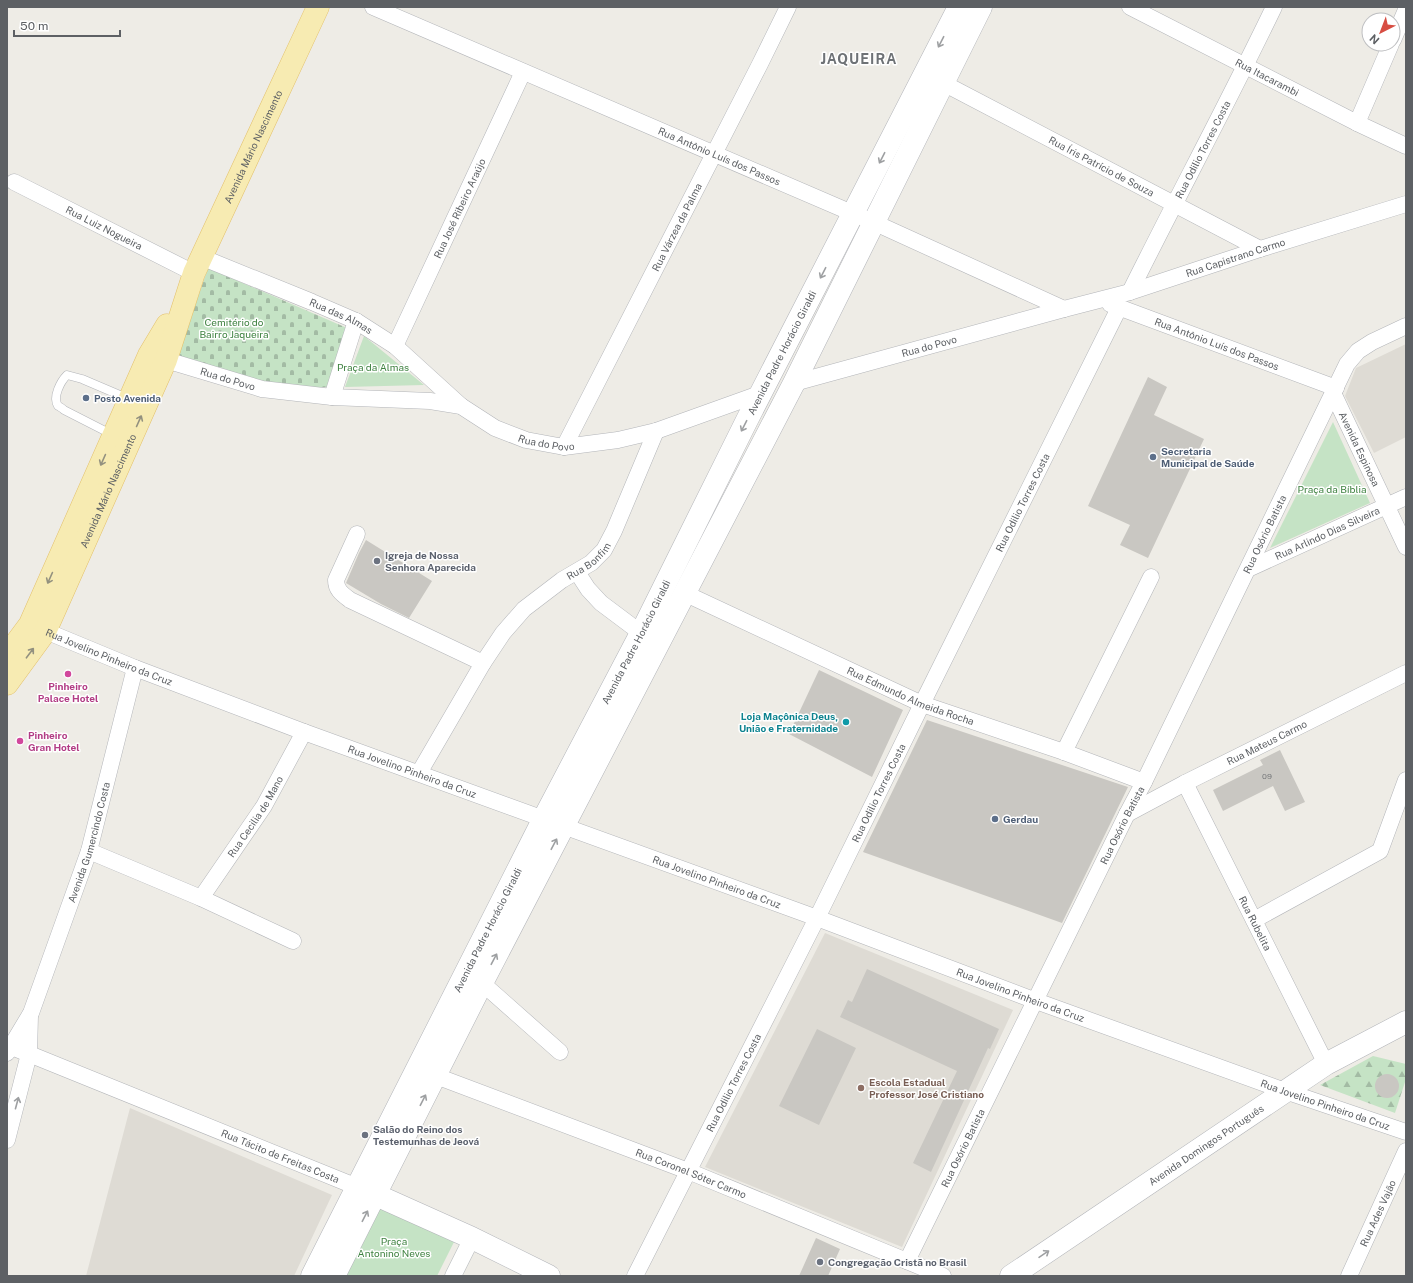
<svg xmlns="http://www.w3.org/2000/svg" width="1413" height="1283" viewBox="0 0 1413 1283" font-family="'Public Sans',sans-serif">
<defs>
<pattern id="forest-firs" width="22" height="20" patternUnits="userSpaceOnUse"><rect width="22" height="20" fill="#c5e3c5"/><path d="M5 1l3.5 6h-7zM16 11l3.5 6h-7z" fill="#a3bba4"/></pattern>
<pattern id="cemetery-stones" width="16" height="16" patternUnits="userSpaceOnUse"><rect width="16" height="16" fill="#c5e3c5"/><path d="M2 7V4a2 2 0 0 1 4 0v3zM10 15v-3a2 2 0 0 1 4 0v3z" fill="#a3bba4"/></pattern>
</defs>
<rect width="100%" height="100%" fill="#eeece6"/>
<path fill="#dedbd4" d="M1406 344V437L1374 453 1345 396 1356 368Z
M825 933 1013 1010 902 1247 705 1167Z
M130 1108 332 1195 294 1276H86Z"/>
<path fill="url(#forest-firs)" d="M1373 1056 1406 1064V1079L1395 1113 1320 1085Z"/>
<path fill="url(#cemetery-stones)" d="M208 268 347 328 327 387 289 390 177 357Z"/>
<path fill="#c5e3c5" d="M364 336 424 385 345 387Z
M1333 422 1370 503 1270 548Z
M380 1208 454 1242 437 1276H345Z"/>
<path fill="#c9c7c2" d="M1148 377 1167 387 1154 415 1204 439 1148 558 1120 545 1130 525 1088 506Z
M366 540 432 581 409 618 381 604 346 583 359 553Z
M819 670 903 710 872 777 789 734Z
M927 720 1128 787 1062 923 863 852Z
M1280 750 1305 802 1285 811 1273 786 1223 811 1213 790 1263 765 1260 760Z
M867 969 999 1029 990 1049 988 1048 931 1172 913 1163 957 1071 840 1017 848 1000 852 1002Z
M817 1029 856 1048 819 1125 779 1106Z
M1375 1086a12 12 0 1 1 24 0a12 12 0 1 1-24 0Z
M816 1238 840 1249 828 1276H799Z"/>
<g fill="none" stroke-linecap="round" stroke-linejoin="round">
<defs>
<path id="lane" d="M113 435 64 410C63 409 59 406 58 406 52 397 61 381 67 375L82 379 129 399"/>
<g id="street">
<path id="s1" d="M373 7 873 222 1064 309"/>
<path id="s2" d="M1130 7 1357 123 1406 146"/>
<path d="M1393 40 1406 10"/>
<path id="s3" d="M943 83 1260 249"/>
<path d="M1357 123 1391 44"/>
<path id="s4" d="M14 182 194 273"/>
<path id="s5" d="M201 257 312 302 356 321 395 346 461 406"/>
<path id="s6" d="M1130 292C1177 197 1228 103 1274 7"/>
<path id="s7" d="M1110 304 1336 388"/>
<path id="s8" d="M395 346 523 72"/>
<path id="s9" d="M156 357 262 389 332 397 430 401 461 406 495 428 526 440 564 447 618 440 656 431 762 393"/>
<path id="s10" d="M794 383 1064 309 1130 292 1260 249 1406 204"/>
<path id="s11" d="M1333 393 1406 547"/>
<path d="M332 397 356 321"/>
<path id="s12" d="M564 447 760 64 788 7"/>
<path d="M357 534 336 580C336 590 342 594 350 600L483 663"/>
<path id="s13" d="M1248 569 1406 497"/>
<path d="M577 572 588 589 601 603 641 633"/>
<path id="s14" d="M684 593 922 704 1064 752 1144 782"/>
<path id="s15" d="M36 627 135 668 304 732 817 918 1036 1001 1285 1091 1406 1132"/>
<path d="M1064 752 1151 577"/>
<path id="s16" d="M419 773 483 663 503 633 524 609 562 580 591 563 604 550 614 531 656 431"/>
<path id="s17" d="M1185 783 1326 1064"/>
<path id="s18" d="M1127 814 1185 783 1406 673"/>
<path d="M89 851 201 898 293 941"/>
<path id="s19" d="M201 898 264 806 304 732"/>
<path d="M1254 920 1380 851 1406 780"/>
<path d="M482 983 560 1052"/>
<path id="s20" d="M7 1045 367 1191"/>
<path id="s21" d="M7 1053 31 1013 89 851 135 668"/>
<path id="s22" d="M436 1076 688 1171 943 1276"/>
<path d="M7 1140 29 1054 30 1015"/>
<path id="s23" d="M907 1261 1127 814 1144 782 1347 364 1358 351 1372 342 1406 326"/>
<path d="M453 1276 472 1238"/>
<path id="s24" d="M635 1276 817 918 922 704 1119 308"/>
<path id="s25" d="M1349 1276 1406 1151"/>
</g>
<g id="secondary">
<path d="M376 1195 472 1238 549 1276"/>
<path id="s26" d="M312 1276 544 818 641 633 747 420 959 7"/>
<path d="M334 1276 482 983 794 383 981 7"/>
<path id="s27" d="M1011 1276 1326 1064 1406 1022"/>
</g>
<g id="primary">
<path d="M7 655 30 624 149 355 167 325"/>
<path id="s28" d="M7 684 45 632 166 360 194 273 318 7"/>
</g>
</defs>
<use href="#lane" stroke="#b3b5b9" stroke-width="9"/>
<use href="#street" stroke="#b3b5b9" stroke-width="17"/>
<use href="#secondary" stroke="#b2b4b9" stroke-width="23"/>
<use href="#primary" stroke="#e3c06a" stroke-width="23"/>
<use href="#lane" stroke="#fff" stroke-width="8"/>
<use href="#street" stroke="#fff" stroke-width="16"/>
<use href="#secondary" stroke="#fff" stroke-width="22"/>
<use href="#primary" stroke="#f7ebb2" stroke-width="22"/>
</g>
<defs><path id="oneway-shaft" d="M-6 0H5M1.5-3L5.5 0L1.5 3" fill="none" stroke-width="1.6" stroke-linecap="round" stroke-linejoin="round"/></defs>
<g stroke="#9ea0a2">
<use href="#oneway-shaft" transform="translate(941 42) rotate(117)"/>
<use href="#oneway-shaft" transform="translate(882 158) rotate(117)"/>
<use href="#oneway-shaft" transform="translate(823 273) rotate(117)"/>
<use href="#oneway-shaft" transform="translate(744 426) rotate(117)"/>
<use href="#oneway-shaft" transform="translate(554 844) rotate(-62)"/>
<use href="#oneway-shaft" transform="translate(494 959) rotate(-62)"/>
<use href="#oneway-shaft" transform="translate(423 1100) rotate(-63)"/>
<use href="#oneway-shaft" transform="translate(17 1103) rotate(-75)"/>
<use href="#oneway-shaft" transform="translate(365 1216) rotate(-63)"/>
<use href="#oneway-shaft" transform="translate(1044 1254) rotate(-34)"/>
</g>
<g stroke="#93917f">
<use href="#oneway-shaft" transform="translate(139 421) rotate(-66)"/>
<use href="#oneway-shaft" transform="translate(103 460) rotate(114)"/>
<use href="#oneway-shaft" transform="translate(50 578) rotate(114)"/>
<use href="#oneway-shaft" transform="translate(30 653) rotate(-53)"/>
</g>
<g fill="#5c6f8a" stroke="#fff" stroke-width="1.5">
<circle cx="86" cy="398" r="4"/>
<circle cx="1153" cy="457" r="4"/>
<circle cx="995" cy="819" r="4"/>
</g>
<g fill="#6b7280" stroke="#fff" stroke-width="1.5">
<circle cx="377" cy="561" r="4"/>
<circle cx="365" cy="1135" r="4"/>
<circle cx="820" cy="1262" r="4"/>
</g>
<g fill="#d1479c" stroke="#fff" stroke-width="1.5">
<circle cx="68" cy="674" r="4"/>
<circle cx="20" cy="741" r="4"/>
</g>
<circle fill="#0f9aa8" stroke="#fff" stroke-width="1.5" cx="846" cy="722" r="4"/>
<circle fill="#8d6e63" stroke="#fff" stroke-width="1.5" cx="861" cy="1088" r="4"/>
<g text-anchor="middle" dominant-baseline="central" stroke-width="3" stroke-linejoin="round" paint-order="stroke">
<g font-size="8" fill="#787a7c">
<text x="1267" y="776">09</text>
</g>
<g font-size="10" fill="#5d6064" stroke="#fff">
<text stroke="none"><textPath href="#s2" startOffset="154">Rua Itacarambi</textPath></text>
<text stroke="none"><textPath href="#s28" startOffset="593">Avenida Mário Nascimento</textPath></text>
<text stroke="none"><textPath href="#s6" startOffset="160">Rua Odilio Torres Costa</textPath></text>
<text stroke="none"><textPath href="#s1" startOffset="377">Rua Antônio Luís dos Passos</textPath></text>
<text stroke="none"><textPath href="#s3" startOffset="179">Rua Íris Patrício de Souza</textPath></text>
<text stroke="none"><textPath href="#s8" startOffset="152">Rua José Ribeiro Araújo</textPath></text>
<text stroke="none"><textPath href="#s4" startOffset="101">Rua Luiz Nogueira</textPath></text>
<text stroke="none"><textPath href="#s12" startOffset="247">Rua Várzea da Palma</textPath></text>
<text stroke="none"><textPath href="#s10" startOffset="459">Rua Capistrano Carmo</textPath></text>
<text stroke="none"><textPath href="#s5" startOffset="152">Rua das Almas</textPath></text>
<text stroke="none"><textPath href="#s7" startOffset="114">Rua Antônio Luís dos Passos</textPath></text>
<text stroke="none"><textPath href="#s10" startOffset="140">Rua do Povo</textPath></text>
<text stroke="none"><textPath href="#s26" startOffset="1036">Avenida Padre Horácio Giraldi</textPath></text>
<text stroke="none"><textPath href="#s9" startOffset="75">Rua do Povo</textPath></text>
<text stroke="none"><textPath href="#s9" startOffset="405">Rua do Povo</textPath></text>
<text stroke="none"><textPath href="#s11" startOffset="62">Avenida Espinosa</textPath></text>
<text stroke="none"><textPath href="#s28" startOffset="219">Avenida Mário Nascimento</textPath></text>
<text stroke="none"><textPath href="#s24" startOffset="865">Rua Odilio Torres Costa</textPath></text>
<text stroke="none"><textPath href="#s13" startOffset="87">Rua Arlindo Dias Silveira</textPath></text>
<text stroke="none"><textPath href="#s23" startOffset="810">Rua Osório Batista</textPath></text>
<text stroke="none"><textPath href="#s16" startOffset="276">Rua Bonfim</textPath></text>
<text stroke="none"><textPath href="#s26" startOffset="712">Avenida Padre Horácio Giraldi</textPath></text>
<text stroke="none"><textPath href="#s15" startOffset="79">Rua Jovelino Pinheiro da Cruz</textPath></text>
<text stroke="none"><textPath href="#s14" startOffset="249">Rua Edmundo Almeida Rocha</textPath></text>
<text stroke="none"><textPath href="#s18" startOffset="157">Rua Mateus Carmo</textPath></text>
<text stroke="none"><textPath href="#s15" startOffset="403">Rua Jovelino Pinheiro da Cruz</textPath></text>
<text stroke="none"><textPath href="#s24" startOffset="541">Rua Odilio Torres Costa</textPath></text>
<text stroke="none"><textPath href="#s19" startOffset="98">Rua Cecilia de Mano</textPath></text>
<text stroke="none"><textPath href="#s23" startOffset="486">Rua Osório Batista</textPath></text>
<text stroke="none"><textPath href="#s21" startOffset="227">Avenida Gumercindo Costa</textPath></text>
<text stroke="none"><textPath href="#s15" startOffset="727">Rua Jovelino Pinheiro da Cruz</textPath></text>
<text stroke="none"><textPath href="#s17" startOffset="157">Rua Rubelita</textPath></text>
<text stroke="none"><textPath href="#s26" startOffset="388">Avenida Padre Horácio Giraldi</textPath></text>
<text stroke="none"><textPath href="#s15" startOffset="1051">Rua Jovelino Pinheiro da Cruz</textPath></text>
<text stroke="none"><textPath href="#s24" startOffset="217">Rua Odilio Torres Costa</textPath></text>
<text stroke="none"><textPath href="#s15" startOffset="1375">Rua Jovelino Pinheiro da Cruz</textPath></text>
<text stroke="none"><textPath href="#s27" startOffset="235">Avenida Domingos Português</textPath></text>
<text stroke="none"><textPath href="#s23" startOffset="126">Rua Osório Batista</textPath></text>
<text stroke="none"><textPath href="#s20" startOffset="295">Rua Tácito de Freitas Costa</textPath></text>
<text stroke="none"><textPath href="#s22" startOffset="273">Rua Coronel Sóter Carmo</textPath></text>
<text stroke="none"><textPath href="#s25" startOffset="69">Rua Ades Vajão</textPath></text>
</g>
<g font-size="10" fill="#3f8241" stroke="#fff">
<text x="234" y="322">Cemitério do<tspan x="234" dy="12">Bairro Jaqueira</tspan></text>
<text x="373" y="367">Praça da Almas</text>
<text x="1332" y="489">Praça da Bíblia</text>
<text x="394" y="1241">Praça<tspan x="394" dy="12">Antonino Neves</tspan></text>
</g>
<g font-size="10" font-weight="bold" fill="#4e5e75" stroke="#fff" text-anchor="start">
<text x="94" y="398">Posto Avenida</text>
<text x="1161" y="451">Secretaria<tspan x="1161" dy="12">Municipal de Saúde</tspan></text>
<text x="1003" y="819">Gerdau</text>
</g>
<g font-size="10" font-weight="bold" fill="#5b616d" stroke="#fff" text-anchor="start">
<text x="385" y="555">Igreja de Nossa<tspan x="385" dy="12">Senhora Aparecida</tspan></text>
<text x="373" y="1129">Salão do Reino dos<tspan x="373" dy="12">Testemunhas de Jeová</tspan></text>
<text x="828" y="1262">Congregação Cristã no Brasil</text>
</g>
<g font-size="10" font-weight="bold" fill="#b23c85" stroke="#fff">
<text x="68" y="686">Pinheiro<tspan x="68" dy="12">Palace Hotel</tspan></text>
<text x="28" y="735" text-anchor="start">Pinheiro<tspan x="28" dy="12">Gran Hotel</tspan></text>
</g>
<g font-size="10" font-weight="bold" fill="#0d838f" stroke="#fff" text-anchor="end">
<text x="838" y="716">Loja Maçônica Deus,<tspan x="838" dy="12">União e Fraternidade</tspan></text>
</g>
<g font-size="10" font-weight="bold" fill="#785e54" stroke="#fff" text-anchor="start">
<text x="869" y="1082">Escola Estadual<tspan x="869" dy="12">Professor José Cristiano</tspan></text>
</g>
<g font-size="14" font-weight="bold" letter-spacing="1" fill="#6e7276" stroke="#fff">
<text x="859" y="59">JAQUEIRA</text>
</g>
</g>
<rect width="1413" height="1283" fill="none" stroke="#5d6064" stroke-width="16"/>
<g transform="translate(1381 32) rotate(222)"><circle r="19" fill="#ffffff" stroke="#bebfc1"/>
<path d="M0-3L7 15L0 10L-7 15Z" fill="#d74d42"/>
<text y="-6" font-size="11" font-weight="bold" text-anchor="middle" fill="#5d6064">N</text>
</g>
<path d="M14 30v6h106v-6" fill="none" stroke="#5d6064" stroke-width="2"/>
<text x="20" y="30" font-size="12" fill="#5d6064" stroke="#ffffff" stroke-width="3" paint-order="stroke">50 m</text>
</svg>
